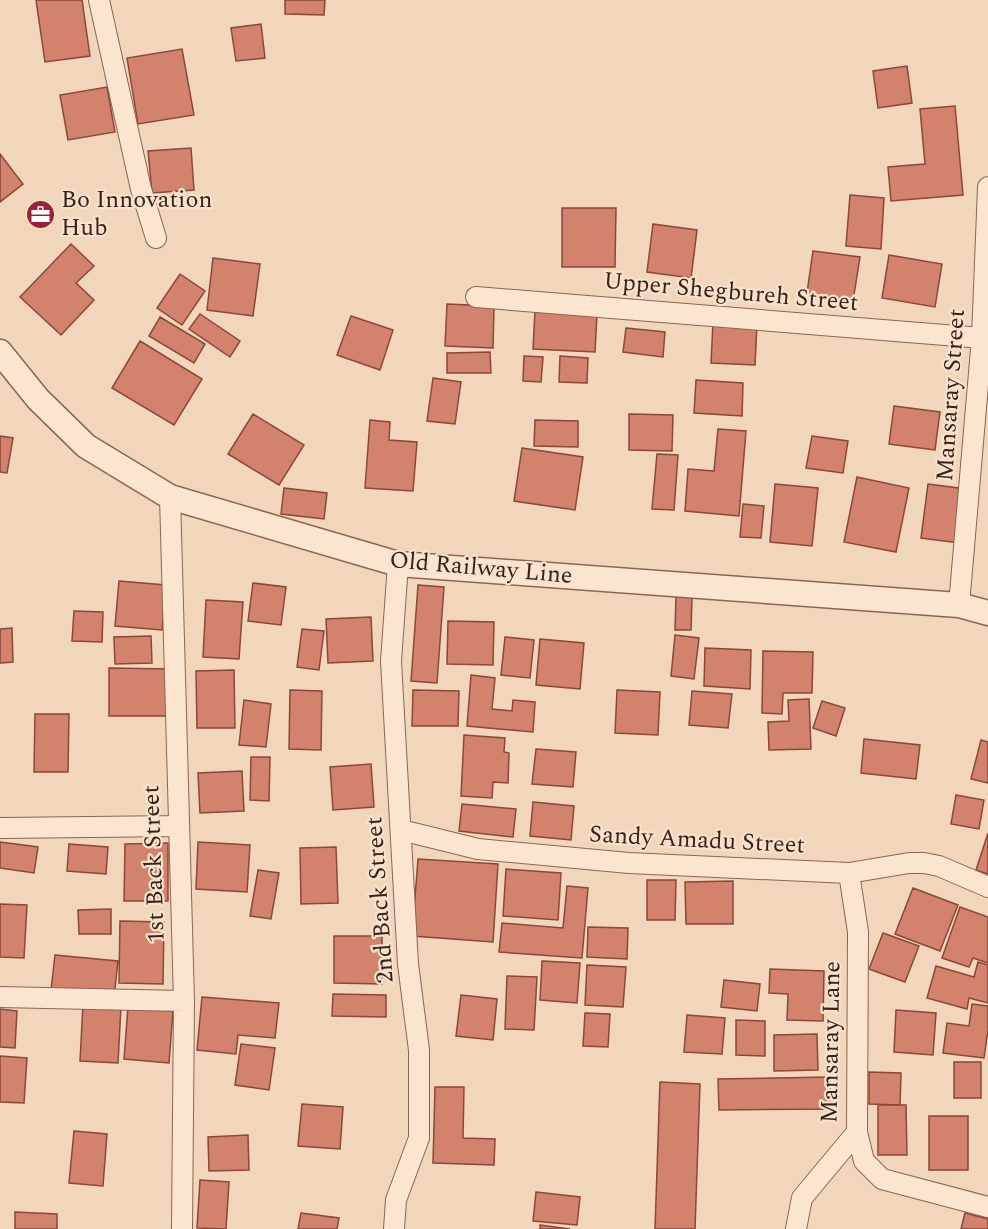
<svg xmlns="http://www.w3.org/2000/svg" width="988" height="1229" viewBox="0 0 988 1229" font-family="Spectral,serif">
<rect width="100%" height="100%" fill="#f1d6bb"/>
<path fill="#d3836d" stroke="#8b4737" stroke-width="1.5" d="M36 0H82L90 56 45 62Z
M285 0H325L324 15 285 14Z
M261 24 265 58 236 61 231 28Z
M182 49 194 115 138 124 127 58Z
M907 66 912 103 878 108 873 71Z
M107 87 115 132 68 140 60 95Z
M955 106 963 195 891 201 888 167 925 164 920 109Z
M191 148 194 190 152 193 148 151Z
M0 154 23 184 0 202Z
M850 195 884 198 881 249 846 246Z
M562 208H616L615 267H562Z
M653 224 697 230 691 278 647 272Z
M71 244 94 266 76 283 94 300 61 335 20 297Z
M813 251 860 257 853 301 807 293Z
M889 255 942 264 935 307 882 298Z
M213 258 260 264 253 316 207 310Z
M180 274 205 291 182 325 157 308Z
M447 304 494 306 493 348 445 346Z
M535 311 597 314 595 352 533 349Z
M200 314 240 341 230 357 189 329Z
M351 316 393 330 380 370 337 355Z
M160 317 205 344 194 363 149 336Z
M713 322 757 324 755 365 711 363Z
M626 328 665 332 663 357 623 352Z
M140 341 202 379 174 425 112 388Z
M490 352 491 373H447V353Z
M524 356 543 357 541 382 523 381Z
M560 356 588 358 587 383 559 382Z
M433 378 461 382 455 424 427 421Z
M696 380 743 383 742 416 694 413Z
M894 406 940 412 935 450 889 444Z
M253 414 304 445 279 485 228 454Z
M629 414 673 415 672 451 629 450Z
M370 420 390 422 389 440 417 442 413 491 365 488Z
M535 420 578 421V447L534 446Z
M718 429 746 431 739 516 685 511 688 469 714 471Z
M0 436 13 438 7 473 0 472Z
M812 436 848 441 843 473 806 468Z
M522 448 583 457 575 510 514 501Z
M657 454 678 455 674 510 652 509Z
M857 477 909 488 896 552 844 542Z
M775 484 818 488 812 546 770 542Z
M928 484 966 489 959 543 921 538Z
M284 488 327 493 324 519 281 514Z
M743 504 764 506 761 538 740 537Z
M119 581 166 585 162 630 115 626Z
M253 583 286 587 281 625 248 621Z
M418 585 444 587 437 683 411 681Z
M676 596 692 597 691 630H675Z
M206 600 243 602 239 659 203 657Z
M74 611 103 612 102 642 72 641Z
M371 617 373 661 328 663 326 619Z
M448 621 494 622 493 665 447 664Z
M12 628 13 662 0 663V629Z
M302 629 324 631 319 670 297 667Z
M675 635 699 638 694 679 671 676Z
M151 636 152 663 115 664 114 637Z
M505 637 534 640 530 678 501 675Z
M540 639 584 643 580 689 536 685Z
M705 648 751 650 750 689 704 686Z
M763 651 813 652 812 693H783L782 714 762 713Z
M109 668 171 669 170 716H109Z
M234 670 235 728H197L196 671Z
M471 675 495 678 492 709 512 711 513 700 535 702 533 732 467 726Z
M290 690 322 691 321 750 289 749Z
M413 690 459 691 458 726H412Z
M617 690 660 692 658 735 615 733Z
M692 691 732 694 728 728 689 725Z
M809 699 811 749 769 750 768 722 789 721 788 700Z
M244 700 271 704 266 747 239 745Z
M822 701 845 708 836 736 813 728Z
M35 714H69L68 772H34Z
M464 735 505 738 504 752 509 753 508 783 493 782 492 798 461 796Z
M864 739 920 745 916 779 861 773Z
M981 740 988 742V783L971 779Z
M536 749 576 752 573 787 532 784Z
M251 757H270L269 801 250 800Z
M371 764 374 807 333 810 330 767Z
M242 771 244 811 200 813 198 773Z
M956 795 984 800 979 829 951 824Z
M533 802 574 806 571 840 530 836Z
M462 804 516 809 513 837 459 831Z
M988 833V874L976 870Z
M0 842 38 847 34 873 0 868Z
M198 842 250 845 247 892 196 889Z
M168 843V901H124L125 844Z
M69 844 108 847 106 874 67 871Z
M336 847 338 903 301 904 300 848Z
M418 859 498 864 493 942 412 936Z
M506 869 561 873 558 920 503 916Z
M258 870 279 873 271 919 250 916Z
M647 880H676L675 920H647Z
M733 881V924H686L685 882Z
M567 886 588 888 582 958 499 952 502 923 563 928Z
M913 888 958 905 940 951 895 934Z
M0 904 27 905 24 958 0 957Z
M960 907 988 917V963L973 958 969 967 942 958Z
M111 909V934H79L78 910Z
M120 921 164 922 163 984 119 983Z
M588 927 628 928 627 959 587 957Z
M883 933 919 946 905 982 869 969Z
M334 936H382V984L334 983Z
M55 955 118 961 114 997 51 990Z
M542 961 580 963 577 1003 540 1000Z
M978 962 988 965V1003L969 998 967 1009 927 998 936 966 974 977Z
M587 965 626 967 623 1007 585 1005Z
M770 969 824 971 823 1021 787 1020 788 994 769 993Z
M507 976 537 977 534 1030 505 1029Z
M724 980 760 984 757 1011 721 1007Z
M333 994 386 995V1017L332 1016Z
M461 995 497 999 493 1040 456 1036Z
M202 997 279 1003 275 1038 238 1035 236 1054 197 1050Z
M83 1004 121 1006 118 1063 80 1061Z
M972 1004 988 1006V1030L984 1058 943 1053 947 1023 969 1026Z
M128 1007 173 1011 169 1063 124 1059Z
M0 1009 17 1011 15 1048 0 1047Z
M896 1010 936 1013 933 1055 894 1052Z
M585 1013 610 1014 608 1047 583 1046Z
M687 1015 725 1018 722 1054 684 1052Z
M736 1020 765 1021V1056L736 1055Z
M817 1034 818 1070 774 1071V1035Z
M241 1044 275 1048 269 1090 235 1085Z
M0 1056 27 1058 24 1103 0 1102Z
M954 1062H981V1098H954Z
M869 1072 901 1073 900 1105 869 1104Z
M830 1077V1109L719 1110 718 1079Z
M660 1082 700 1084 695 1229H655Z
M435 1087H464L463 1138 495 1139 494 1165 433 1163Z
M302 1104 343 1107 340 1149 298 1146Z
M878 1105H906L907 1155H878Z
M929 1116H968V1170H929Z
M74 1131 107 1134 103 1186 69 1183Z
M248 1135 249 1170 209 1171 208 1137Z
M200 1180 229 1182 226 1229 197 1228Z
M536 1192 580 1197 577 1225 533 1221Z
M15 1212 57 1214V1229H15Z
M301 1213 339 1218 337 1229H298Z
M965 1213 988 1219V1229H961Z
M540 1225 570 1229H540Z"/>
<g fill="none" stroke-linecap="round" stroke-linejoin="round">
<defs>
<path id="minor" d="M99 0 141 189 156 238
M476 297 982 338
M170 497 184 1001 182 1229
M959 605 982 338 988 187
M0 828 178 826
M401 830 478 849 629 863 849 873 909 863H924L939 866 988 887
M0 997 184 1001
M857 1132 864 1161 882 1179 988 1207
M394 1229 396 1200 419 1138V1050L408 964 391 661 398 564
M796 1229 802 1198 857 1132 858 932 849 873"/>
<path id="tertiary" d="M0 352 38 399 86 446 170 497 398 564 959 605 988 613"/>
</defs>
<use href="#minor" stroke="#8a6554" stroke-width="22"/>
<use href="#tertiary" stroke="#8a6554" stroke-width="27"/>
<use href="#minor" stroke="#fce5cf" stroke-width="20"/>
<use href="#tertiary" stroke="#fce5cf" stroke-width="24"/>
</g>
<defs>
<symbol id="office-disc" viewBox="-11 -11 22 22"><circle r="9.5" fill="#9e1f3a" stroke="#f8e2cb"/><path d="M-6-3h4V-5.5h4V-3h4V5H-6ZM-1-4.5V-3h2v-1.5ZM-6 0V1H6V0Z" fill="#fff"/></symbol>
</defs>
<g fill-rule="evenodd">
<use href="#office-disc" x="24" y="198" width="33" height="33"/>
</g>
<g text-anchor="middle" dominant-baseline="central" stroke-width="4.5" stroke-linejoin="round" paint-order="stroke">
<g font-size="24" fill="#37221a" stroke="#f8e2cb" text-anchor="start">
<text x="61" y="200">Bo Innovation<tspan x="61" dy="28">Hub</tspan></text>
</g>
<g font-size="24" fill="#37221a" stroke="#f8e2cb">
<text transform="translate(731 292) rotate(5)">Upper Shegbureh Street</text>
<text transform="translate(951 395) rotate(-86)">Mansaray Street</text>
<text transform="translate(481 568) rotate(5)">Old Railway Line</text>
<text transform="translate(697 840) rotate(3)">Sandy Amadu Street</text>
<text transform="translate(154 864) rotate(-92)">1st Back Street</text>
<text transform="translate(380 900) rotate(-94)">2nd Back Street</text>
<text transform="translate(831 1042) rotate(-89)">Mansaray Lane</text>
</g>
</g>
</svg>
